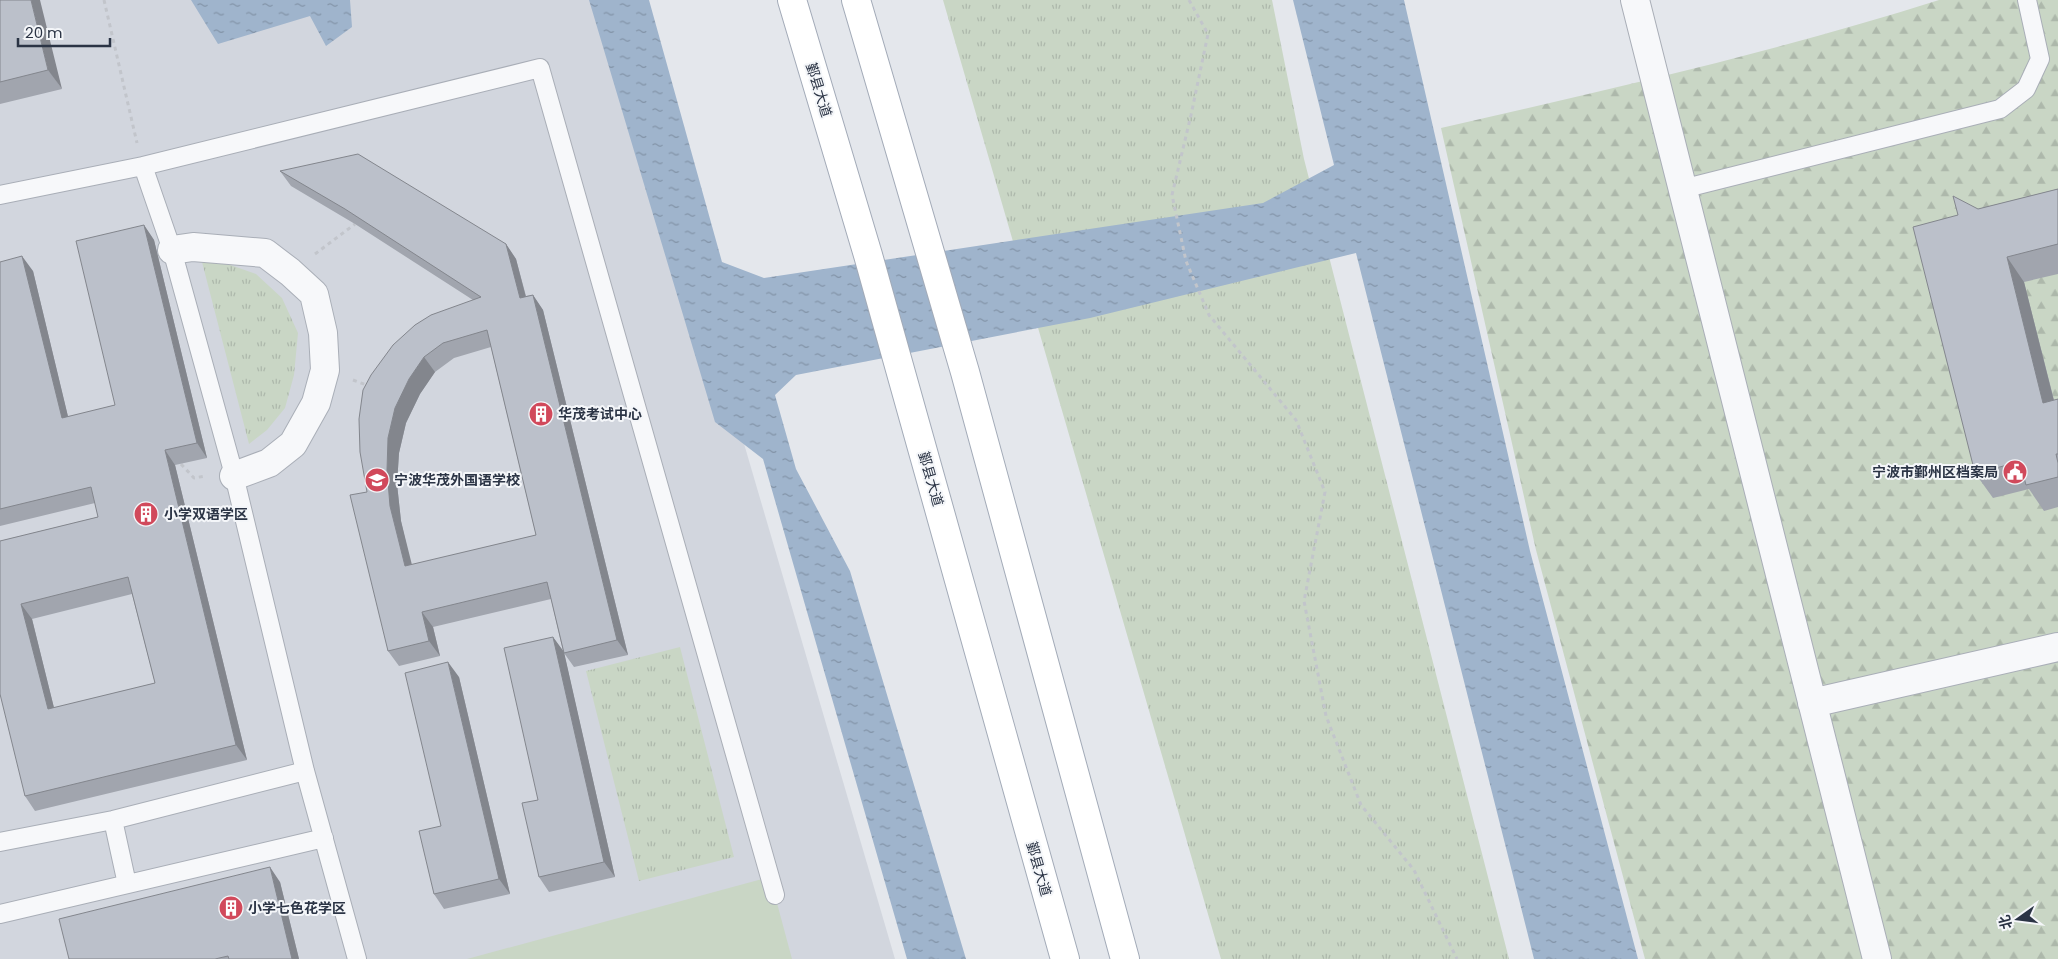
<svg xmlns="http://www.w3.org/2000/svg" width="2058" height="959" viewBox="0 0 2058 959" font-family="Poppins,'Noto Sans SC',sans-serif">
<defs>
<pattern id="grass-tufts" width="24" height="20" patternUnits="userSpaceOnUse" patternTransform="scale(1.25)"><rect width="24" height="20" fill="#c9d6c5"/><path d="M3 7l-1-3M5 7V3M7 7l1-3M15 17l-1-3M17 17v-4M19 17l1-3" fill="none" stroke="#adb8ab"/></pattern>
<pattern id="forest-firs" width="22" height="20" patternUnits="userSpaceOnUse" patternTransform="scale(1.25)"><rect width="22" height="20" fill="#c9d6c5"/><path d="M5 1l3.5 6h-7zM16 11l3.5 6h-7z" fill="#adb8ab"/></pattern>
<pattern id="water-ripples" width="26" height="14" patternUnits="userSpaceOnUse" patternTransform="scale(1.25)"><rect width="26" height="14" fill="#9fb4cc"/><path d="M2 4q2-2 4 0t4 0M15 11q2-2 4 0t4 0" fill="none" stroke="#8293a7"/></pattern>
</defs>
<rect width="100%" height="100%" fill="#e4e7ec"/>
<path fill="#d2d6de" d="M0 0H614L895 959H0Z"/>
<path fill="url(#grass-tufts)" d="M943 0H1272L1304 159 1509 959H1221Z
M202 262H222L256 274 282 298 298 333 294 375 285 408 267 430 249 444Z
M680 647 734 857 639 881 586 671Z"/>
<path fill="url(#forest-firs)" d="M1939 0H2058V959H1645L1536 550 1441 128C1608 90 1775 52 1939 0Z"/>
<path fill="#c9d6c5" d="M770 877 792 959H467Z"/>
<path fill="url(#water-ripples)" d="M191 0H350L352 27 326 46 310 16 218 44Z
M589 0H649L722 262 764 278 1263 203 1334 165 1293 0H1404L1530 551 1638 959H1534L1356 253 1090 318 796 375 775 395 796 469 850 571 966 959H907L763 459 715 422Z"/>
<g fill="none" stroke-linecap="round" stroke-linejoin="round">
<defs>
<path id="lane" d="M143 166 540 68 775 895
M1682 189 2000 109 2026 89 2040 59 2027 0
M0 195 143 166 172 250 233 471 305 771 357 959
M113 820 127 884
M0 842 113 820 305 771
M0 914 324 838"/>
<path id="street" d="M1635 0 1877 959
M172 250 193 247 265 253 290 272 314 294 323 333 325 370 316 403 293 444 269 463 234 476
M1812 703 2058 647"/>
<path id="primary" d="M792 0 868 255 1065 959
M856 0 965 372 1125 959"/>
</defs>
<use href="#lane" stroke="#a9aeb7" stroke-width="20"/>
<use href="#street" stroke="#a9aeb7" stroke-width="30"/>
<use href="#primary" stroke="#a3abb8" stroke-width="30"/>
<path stroke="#c2c5cb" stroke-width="3" stroke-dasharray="4 4" stroke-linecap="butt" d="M104 0 137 143
M1189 0 1208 34 1191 115 1172 195 1186 261 1209 315 1296 420 1325 492 1304 601 1326 716 1361 805 1414 870 1457 959
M315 254 355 224
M353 380 369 386
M181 464 194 478 205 476"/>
<use href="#lane" stroke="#f7f8fa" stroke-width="18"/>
<use href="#street" stroke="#f7f8fa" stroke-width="28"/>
<use href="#primary" stroke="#fff" stroke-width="28"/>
</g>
<path fill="#a1a5ae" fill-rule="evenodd" d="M0 0 62 89 0 104Z
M280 171 506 244 516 259 526 296 533 295 543 310 628 655 574 667 564 653 615 877 549 892 539 877 538 800 553 637 563 651 551 599 433 627 440 656 399 666 388 651 359 419 473 300 355 224 291 186ZM491 347 536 535 411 565 401 521 397 484 399 453 406 423 420 394 435 372 454 358Z
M2058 189V274L2024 282 2054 400 2058 399V507L2044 511 2029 489 1993 498 1975 473 1978 209Z
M144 225 154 240 207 458 175 465 247 760 35 811 25 796 0 541 98 517 95 503 0 526V262L33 271 68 417 115 405ZM132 594 155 683 54 708 32 619Z
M459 677 510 894 444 909 434 894Z
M280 882 299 959H69Z"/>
<path fill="#83868d" d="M31 0H40L62 89 48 70Z
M144 225 154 240 207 458 197 443Z
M506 244 516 259 530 313 520 298Z
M22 256 33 271 72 433 62 418Z
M2007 257 2024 282 2058 417 2043 403Z
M533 295 543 310 628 655 617 640Z
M424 357 435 372 420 394 406 423 399 453 397 484 401 521 416 581 405 566 390 506 387 470 388 438 395 408 409 379Z
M165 450 175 465 247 760 236 745Z
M21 604 32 619 58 724 48 709Z
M422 612 433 627 440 656 429 641Z
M553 637 564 652 615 877 604 862Z
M448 662 459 677 510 894 499 879Z
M270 867 280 882 299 959H292Z"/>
<path fill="#bbc0ca" stroke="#83868d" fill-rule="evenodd" d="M0 0H31L48 70 0 82Z
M358 154 506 244 520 298 533 295 617 640 564 653 547 582 422 612 429 641 388 651 350 495 367 492 360 452 359 419 363 390 371 375 393 345 415 325 431 315 481 297 345 209 280 171ZM487 330 536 535 405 566 390 506 387 470 388 438 395 408 409 379 424 357 443 343Z
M2058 189V244L2007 257 2043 403 2058 399V454H2056L2058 463V477L2026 485 2020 462 1975 473 1913 227 1958 215 1953 196 1978 209Z
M144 225 197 443 165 450 236 745 25 796 0 694V541L98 517 91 487 0 509V262L22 256 62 418 115 405 76 241ZM128 577 155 683 48 709 21 604Z
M553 637 604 862 539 877 522 803 538 800 504 648Z
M448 662 499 879 434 894 419 831 441 826 405 673Z
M270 867 292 959H229L228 956 215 959H69L59 919Z"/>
<defs>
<symbol id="building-disc" viewBox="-11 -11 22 22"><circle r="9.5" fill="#d1495b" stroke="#f4f6f9"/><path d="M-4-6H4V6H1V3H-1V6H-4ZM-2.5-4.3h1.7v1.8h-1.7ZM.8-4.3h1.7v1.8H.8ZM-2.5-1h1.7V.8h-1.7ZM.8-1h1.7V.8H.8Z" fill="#fff"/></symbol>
<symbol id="civic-disc" viewBox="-11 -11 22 22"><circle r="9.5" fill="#d1495b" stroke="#f4f6f9"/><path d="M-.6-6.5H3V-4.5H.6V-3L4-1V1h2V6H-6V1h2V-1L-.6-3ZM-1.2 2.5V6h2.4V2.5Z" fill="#fff"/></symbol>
<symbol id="school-disc" viewBox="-11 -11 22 22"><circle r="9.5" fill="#d1495b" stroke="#f4f6f9"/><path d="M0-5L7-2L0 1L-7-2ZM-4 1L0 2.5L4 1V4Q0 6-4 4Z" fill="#fff"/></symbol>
</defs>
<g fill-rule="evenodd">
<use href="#building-disc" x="527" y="400" width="28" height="28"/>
<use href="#civic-disc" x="2001" y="458" width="28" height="28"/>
<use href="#school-disc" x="363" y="466" width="28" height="28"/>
<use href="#building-disc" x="132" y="500" width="28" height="28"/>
<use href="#building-disc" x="217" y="894" width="28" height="28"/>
</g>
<g text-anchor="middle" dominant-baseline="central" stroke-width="4" stroke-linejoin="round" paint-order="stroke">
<g font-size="14" fill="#2b3445" stroke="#f4f6f9">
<text transform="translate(819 90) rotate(73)">鄞县大道</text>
<text transform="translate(931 479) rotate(74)">鄞县大道</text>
<text transform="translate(1039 869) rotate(74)">鄞县大道</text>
</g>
<g font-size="14" font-weight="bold" fill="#2b3445" stroke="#f4f6f9" text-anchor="start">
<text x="558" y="414">华茂考试中心</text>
<text x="1998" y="472" text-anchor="end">宁波市鄞州区档案局</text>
<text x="394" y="480">宁波华茂外国语学校</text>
<text x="164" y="514">小学双语学区</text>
<text x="248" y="908">小学七色花学区</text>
</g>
</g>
<g transform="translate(2018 919) rotate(256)" stroke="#f4f6f9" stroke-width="4" paint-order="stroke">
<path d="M0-4L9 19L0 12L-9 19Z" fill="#2b3445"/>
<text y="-8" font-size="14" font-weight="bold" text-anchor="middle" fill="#2b3445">北</text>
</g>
<path d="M18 38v8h92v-8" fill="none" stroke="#2b3445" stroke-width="2.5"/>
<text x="25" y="38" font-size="15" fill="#2b3445" stroke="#f4f6f9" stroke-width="4" paint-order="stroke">20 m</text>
</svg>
